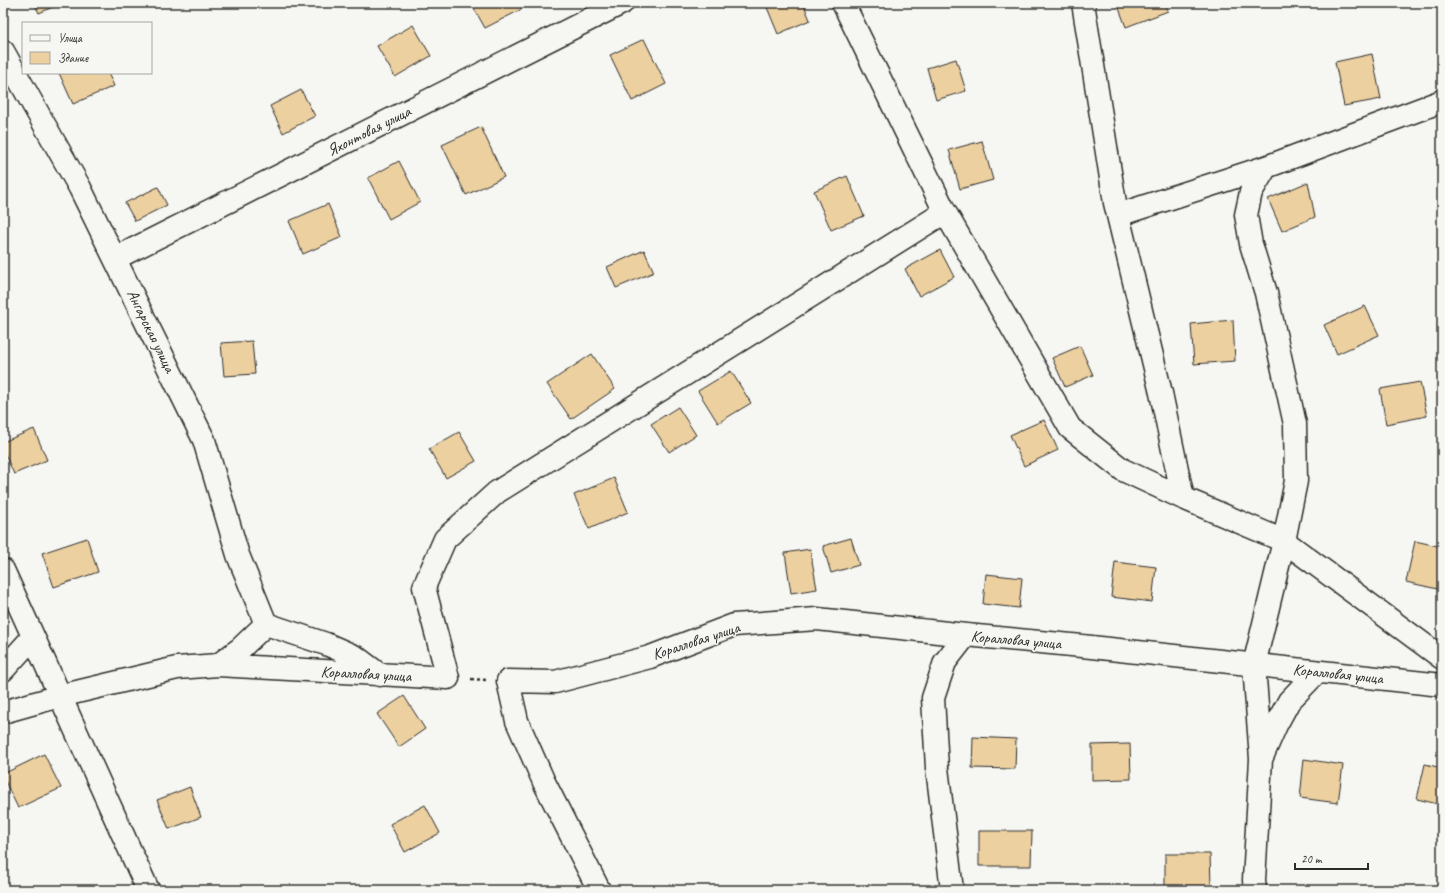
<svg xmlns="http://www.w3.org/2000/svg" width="1445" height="893" viewBox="0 0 1445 893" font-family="Caveat,sans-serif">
<rect width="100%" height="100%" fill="#f6f6f2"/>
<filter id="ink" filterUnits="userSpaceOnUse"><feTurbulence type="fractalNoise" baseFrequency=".025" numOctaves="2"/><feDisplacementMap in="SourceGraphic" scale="8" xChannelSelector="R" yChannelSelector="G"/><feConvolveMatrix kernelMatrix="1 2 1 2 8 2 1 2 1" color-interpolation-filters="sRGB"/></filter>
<g filter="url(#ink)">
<path fill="#ecd0a0" stroke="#2b2b2b" d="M34 3H62L39 13Z
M471 3H519L522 9 485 28Z
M771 3H803L810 20 778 34 766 5Z
M1117 3H1165L1168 11 1126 27Z
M413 25 431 56 395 77 377 46Z
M644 39 666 84 632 101 610 55Z
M1372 54 1381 99 1344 106 1335 62Z
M956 59 966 91 936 100 927 68Z
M59 73H108L114 86 73 104Z
M301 90 315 116 283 133 270 106Z
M481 127 504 177 466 195 442 145Z
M982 141 993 180 960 189 949 150Z
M399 161 420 202 389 219 368 178Z
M847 176 864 216 831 230 814 191Z
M1308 182 1315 217 1282 231 1268 199Z
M158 187 167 205 135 221 125 203Z
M328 204 342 237 303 254 289 221Z
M644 250 654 272 616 288 607 267Z
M940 250 954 277 919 296 905 269Z
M1365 306 1379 335 1337 354 1324 325Z
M1233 320 1235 361 1194 364 1191 324Z
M252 341 255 374 224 376 221 343Z
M1080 346 1093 375 1065 387 1052 358Z
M592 354 615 389 571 419 547 384Z
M731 371 751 403 718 423 698 391Z
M1420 382 1427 416 1386 424 1380 389Z
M678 407 696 435 669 452 651 424Z
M1044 420 1058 450 1024 466 1010 435Z
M34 429 47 460 14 474 3 450V442Z
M459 432 476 461 446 478 429 449Z
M614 478 628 512 589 529 574 495Z
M87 538 98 572 54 587 42 553Z
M851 538 859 565 831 573 823 546Z
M1415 541 1442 547V590L1406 582Z
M810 549 817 589 791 593 785 553Z
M1115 562 1156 567 1152 602 1111 597Z
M986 574 1022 578 1019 608 983 604Z
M404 696 425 729 399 747 377 714Z
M973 737 1016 739 1015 769 972 768Z
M1130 744 1131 779 1092 780V745Z
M44 754 61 788 18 808 3 777V774Z
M1304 759 1343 765 1338 803 1300 798Z
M1425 764 1442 768V805L1417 799Z
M190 787 201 817 169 829 157 800Z
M425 805 440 833 405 852 390 824Z
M979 831H1032L1031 866H979Z
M1165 854H1210L1211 886H1165Z
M994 887 1033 889V890H993Z"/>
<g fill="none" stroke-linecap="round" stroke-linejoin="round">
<defs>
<path id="minor" d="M843 3 945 212 1070 428 1123 470 1183 498 1284 541 1254 665 1261 759 1254 880 1255 890
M1083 3 1115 203 1161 393 1183 498
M3 51 80 188 204 440 238 555 266 624
M1442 101 1266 167 1251 192 1246 215 1251 244 1266 293 1295 424 1296 481 1284 541 1442 658
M1118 215 1266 167
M116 258 622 3
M3 570 148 890
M266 624 326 644 356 657 380 675
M218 665 241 648 266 624
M3 670 33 637
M3 712 60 696 177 668 218 665 448 678 424 587 445 539 497 492 945 212
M1262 757 1276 725 1289 701 1317 672
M599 890 544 782 517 721 508 681 555 682 650 657 734 625 817 619 966 635 1082 646 1442 685
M952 890 937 768 933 698 945 662 966 635"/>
</defs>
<use href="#minor" stroke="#2b2b2b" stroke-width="25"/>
<path stroke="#2b2b2b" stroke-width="2.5" stroke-dasharray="3 3" stroke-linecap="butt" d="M471 679 486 680"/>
<use href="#minor" stroke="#f6f6f2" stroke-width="22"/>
</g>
</g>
<g text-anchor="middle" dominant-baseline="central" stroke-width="3" stroke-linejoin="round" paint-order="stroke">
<g font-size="16" fill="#2b2b2b" stroke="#f6f6f2">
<text transform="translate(369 131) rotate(-27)">Яхонтовая улица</text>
<text transform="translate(151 331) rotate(64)">Ангарская улица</text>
<text transform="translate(1016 640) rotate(5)">Коралловая улица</text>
<text transform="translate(696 641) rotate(-18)">Коралловая улица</text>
<text transform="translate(366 674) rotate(3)">Коралловая улица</text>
<text transform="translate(1338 674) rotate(6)">Коралловая улица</text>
</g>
</g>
<rect width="1445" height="893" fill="none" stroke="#f6f6f2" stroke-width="16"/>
<rect x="8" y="8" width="1429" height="877" fill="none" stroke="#2b2b2b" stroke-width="1.5" filter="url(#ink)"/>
<rect x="22" y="22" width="130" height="52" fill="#f6f6f2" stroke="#a5a5a2"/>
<rect x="30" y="35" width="20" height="6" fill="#f6f6f2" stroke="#a5a5a2"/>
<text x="58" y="42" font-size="12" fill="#2b2b2b">Улица</text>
<rect x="30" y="52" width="20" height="12" fill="#ecd0a0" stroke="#a5a5a2"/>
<text x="58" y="62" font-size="12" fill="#2b2b2b">Здание</text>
<path d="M1295 863v6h73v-6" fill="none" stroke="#2b2b2b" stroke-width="2"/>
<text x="1301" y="863" font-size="12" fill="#2b2b2b" stroke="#f6f6f2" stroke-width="3" paint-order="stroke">20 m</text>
</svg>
